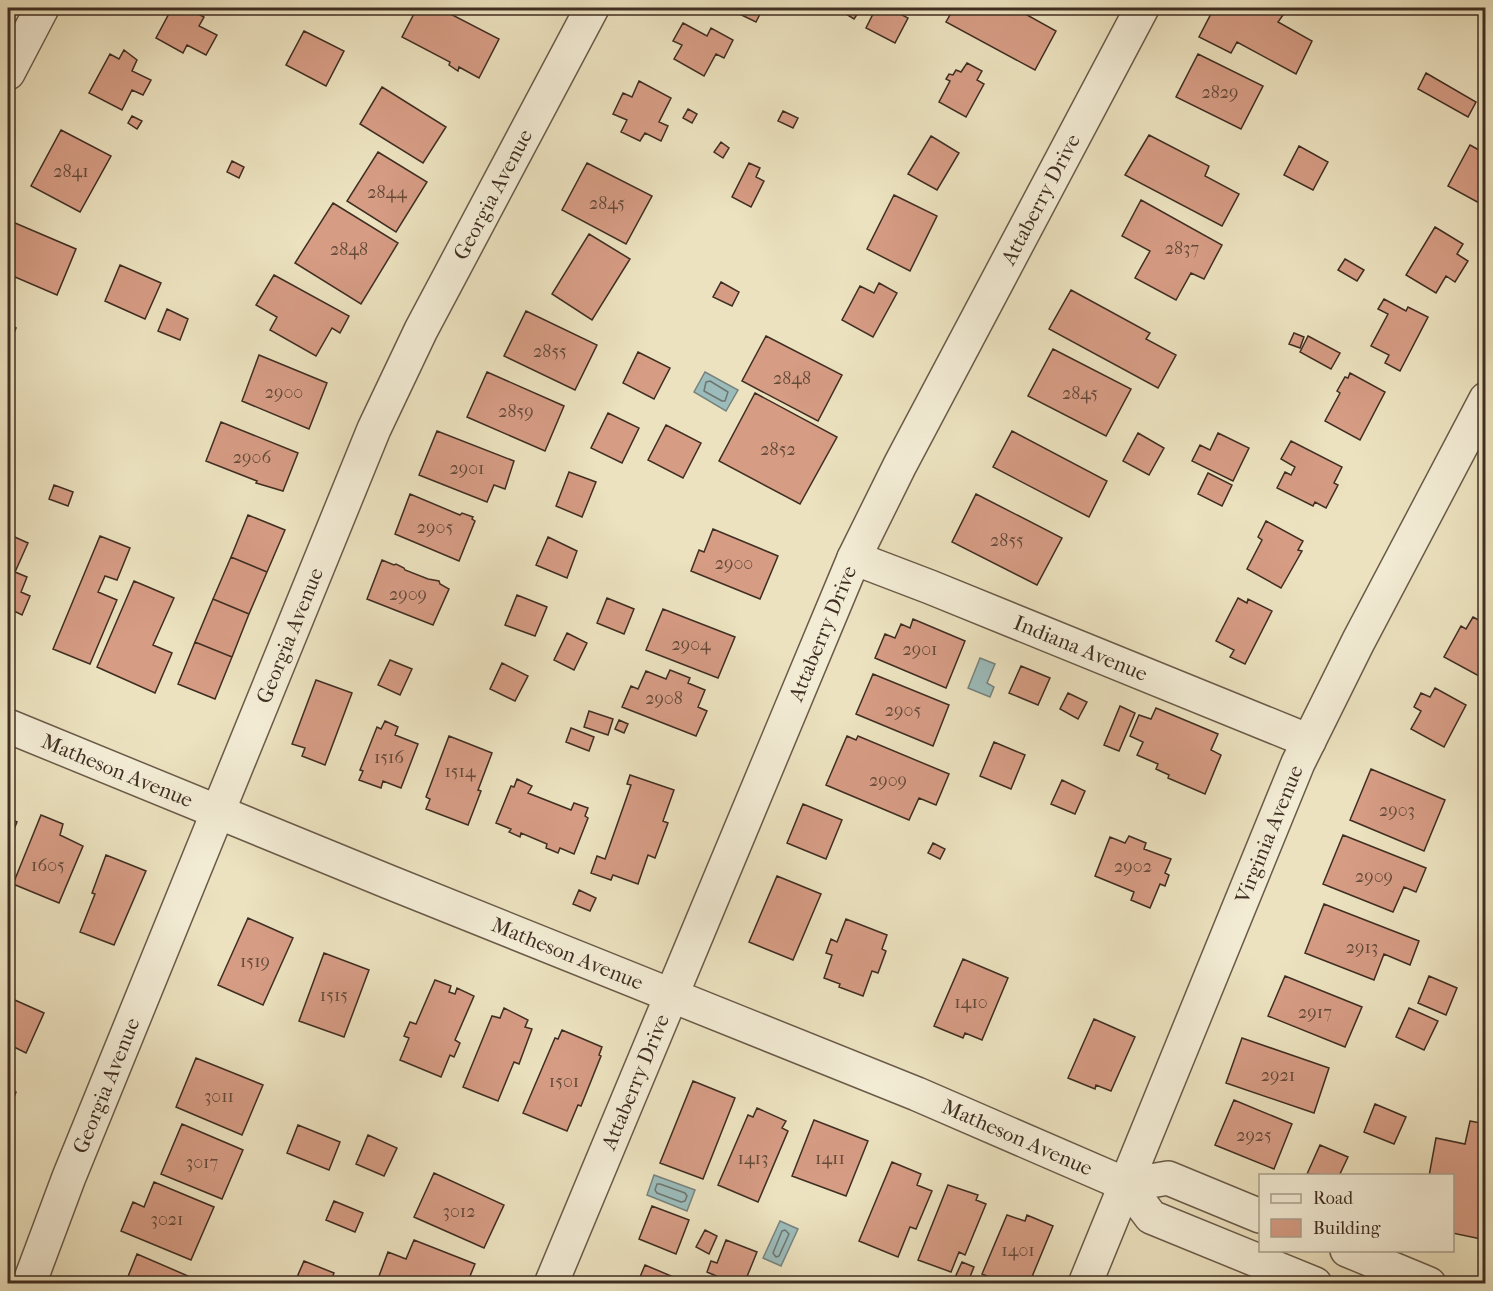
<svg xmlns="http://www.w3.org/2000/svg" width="1493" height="1291" viewBox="0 0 1493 1291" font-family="'IM FELL French Canon',serif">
<rect width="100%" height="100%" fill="#ece2bf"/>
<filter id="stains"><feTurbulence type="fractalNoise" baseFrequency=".00333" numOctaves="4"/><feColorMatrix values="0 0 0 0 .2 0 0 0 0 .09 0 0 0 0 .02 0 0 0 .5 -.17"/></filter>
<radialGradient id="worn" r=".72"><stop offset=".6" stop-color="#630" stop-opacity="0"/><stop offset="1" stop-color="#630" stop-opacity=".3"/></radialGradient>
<path fill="#9cbcbb" stroke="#77837e" stroke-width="1.5" d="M705 372 738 390 726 411 694 392Z
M980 658 995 664 987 683 994 687 990 697 968 688Z
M654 1175 695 1190 687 1211 647 1195Z
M780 1221 798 1229 781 1266 763 1258Z"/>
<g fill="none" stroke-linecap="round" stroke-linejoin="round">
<path stroke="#6e756e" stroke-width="1.5" d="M710 381 728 392 725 401H722L704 391 706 382Z
M657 1184H660L685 1193 687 1196 685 1201 681 1202 657 1193 655 1190Z
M785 1230 789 1234 779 1256 776 1257 773 1253 782 1231Z"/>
</g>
<path fill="#d69c84" stroke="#3f2e22" stroke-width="1.5" d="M172 8H187L204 17 199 26 217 35 206 55 187 45 183 53 156 38Z
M417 8H439L499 39 479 78 459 67 458 71 449 65 450 62 402 37Z
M727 8H763L756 22Z
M850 8H855L860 10 854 19 846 14Z
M876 8H889L908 18 895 43 866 28Z
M954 8H1031L1027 15 1056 31 1035 70 946 22Z
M1214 8H1269L1283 15 1278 22 1312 41 1296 74 1237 42 1231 53 1199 37Z
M683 23 707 36 711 28 733 40 724 58 716 54 704 76 674 59 682 45 673 41Z
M304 31 344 51 326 86 286 65Z
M124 50 137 60 132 71 151 80 143 95 132 90 122 110 89 93 110 54 119 59Z
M1198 54 1263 86 1241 129 1176 97Z
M967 63 982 71 977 80 984 84 966 117 939 102 950 81 946 79 949 74 953 75 956 70 961 72Z
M1426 73 1476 102 1468 117 1418 89Z
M639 81 671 98 659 122 668 126 661 141 645 133 640 141 621 132 627 120 613 114 623 93 632 97Z
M382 87 446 127 423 163 360 124Z
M688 109 697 114 692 123 683 118Z
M783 111 798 118 793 128 778 121Z
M132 116 142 121 137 129 128 123Z
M61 130 111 156 80 212 31 186Z
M1149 135 1209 166 1205 176 1239 194 1222 226 1125 175Z
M931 136 959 153 937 190 908 174Z
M721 142 729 148 723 158 714 152Z
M1470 145 1486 154V197L1481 204 1448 186Z
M1299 146 1328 162 1313 190 1284 175Z
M378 152 427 182 396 232 347 201Z
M232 161 244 167 239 178 227 172Z
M587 163 652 196 626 244 562 210Z
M749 163 760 168 756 177 764 181 751 207 732 197Z
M894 195 937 216 910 271 867 249Z
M1141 200 1222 245 1204 279 1191 273 1176 300 1135 278 1150 251 1122 236Z
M333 203 398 243 361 304 295 263Z
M8 220 76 249 57 295 8 274Z
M1435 227 1463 244 1457 254 1468 261 1455 282 1446 276 1436 293 1406 275Z
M589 234 630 259 592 320 552 294Z
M1345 259 1364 270 1357 281 1338 270Z
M120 265 161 283 145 319 105 301Z
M274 275 349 316 340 333 332 328 316 356 270 330 277 317 256 305Z
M721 282 739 292 732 306 713 297Z
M879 283 897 293 873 337 842 320 860 286 874 293Z
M1071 290 1150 333 1146 339 1176 355 1158 388 1049 329Z
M1384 299 1406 311 1408 307 1428 317 1400 371 1385 363 1389 355 1371 346 1388 314 1378 309Z
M167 309 188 319 180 340 158 331Z
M526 311 597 345 575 390 504 356Z
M8 325 16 328 8 348Z
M1294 333 1304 337 1300 348 1289 344Z
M766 336 842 375 818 421 742 381Z
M1308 336 1340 353 1331 369 1300 352Z
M1053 349 1131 389 1106 436 1028 396Z
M638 352 670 368 654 399 623 383Z
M259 355 327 383 309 429 242 401Z
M487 372 564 406 545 451 467 417Z
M1350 373 1385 392 1360 440 1325 421 1340 393 1337 391 1345 377 1348 378Z
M755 393 837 437 800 504 719 461Z
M608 413 639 428 622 463 591 448Z
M221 422 298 453 283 491 256 483 257 481 206 461Z
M666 425 701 443 683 478 648 460Z
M437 431 514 461 505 489 494 485 487 502 419 475Z
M1012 431 1107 481 1089 517 993 467Z
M1138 433 1164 448 1149 475 1123 461Z
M1218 433 1249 448 1233 481 1192 461 1200 445 1210 450Z
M1291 441 1342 467 1334 483 1338 485 1326 508 1315 502 1313 506 1277 488 1285 472 1291 475 1295 467 1281 459Z
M569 472 596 482 582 517 556 506Z
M1208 473 1232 485 1222 506 1198 494Z
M54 485 73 492 68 506 49 499Z
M410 494 460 515 462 513 473 517 472 519 475 521 459 561 395 534Z
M976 494 1062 538 1037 585 952 542Z
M248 515 285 530 267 572 231 557Z
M1266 521 1303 541 1298 550 1302 551 1281 588 1247 569 1262 540 1258 537Z
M713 529 778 556 760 599 691 571 699 550 704 552Z
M8 534 28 543 15 572 27 577 21 592 30 596 22 615 8 608Z
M100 536 130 548 117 580 105 576 98 592 117 600 90 664 53 649Z
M548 537 577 551 567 578 536 565Z
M231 557 267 572 249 614 213 599Z
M382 560 394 565 396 564 404 568 405 570 428 579 439 581 440 584 449 589 433 625 367 599Z
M134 581 174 598 153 645 172 653 155 693 97 667Z
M517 595 547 607 535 636 505 625Z
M607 598 634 609 624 634 597 623Z
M1238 598 1247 603 1248 599 1272 611 1245 664 1230 657 1234 650 1216 641Z
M213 599 249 614 232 657 195 642Z
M663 609 735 637 718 678 646 650Z
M1473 617 1486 624V665L1479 676 1444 657 1461 626 1466 629Z
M913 619 965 641 946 688 875 658 885 634 895 638 901 624 910 628Z
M567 633 587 643 574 670 554 660Z
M195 642 232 657 215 699 178 684Z
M390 660 412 669 400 695 378 685Z
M502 663 528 676 515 701 490 689Z
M1021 666 1050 678 1038 705 1009 693Z
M670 670 690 678 688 683 705 690 698 707 707 711 696 736 622 707 631 686 638 689 646 671 666 679Z
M873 674 949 705 933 746 856 714Z
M316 680 352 693 325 765 302 756 305 748 292 744Z
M1435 688 1466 705 1444 747 1411 729 1421 711 1414 707 1421 693 1430 697Z
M1068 693 1087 702 1078 719 1060 709Z
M1120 706 1135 713 1119 751 1104 745Z
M1156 708 1218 734 1211 750 1221 755 1205 794 1168 778 1169 775 1156 769 1158 764 1137 755 1143 742 1130 736 1139 715 1151 719Z
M589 711 613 719 608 735 584 727Z
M619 720 628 724 624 733 615 729Z
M385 721 398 727 395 735 418 744 401 788 383 781 381 788 359 780 363 771 360 770 377 727 381 729Z
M571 728 594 737 589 751 566 742Z
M449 736 492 753 478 790 481 791 468 825 426 809 430 799 426 797Z
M847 736 856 740 858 736 949 774 936 805 919 798 909 820 826 785Z
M994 742 1025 755 1011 789 980 776Z
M1371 769 1445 800 1424 851 1350 820Z
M630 775 674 790 663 821 668 823 655 858 648 855 638 884 613 875 611 880 591 873 597 856 605 859 631 785 627 784Z
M517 779 532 786 528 793 571 810 574 803 588 808 585 816 588 818 574 854 560 848 558 853 551 850 546 848 547 844 521 833 520 837 509 832 511 829 496 823 511 786 514 787Z
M1062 780 1085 791 1075 814 1051 804Z
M803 804 842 820 826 859 787 843Z
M41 815 63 824 60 835 83 846 59 903 13 884Z
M8 818 17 822 8 844Z
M1343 835 1426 868 1416 892 1404 887 1393 912 1323 884Z
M1129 836 1146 843 1144 849 1171 859 1165 873 1169 875 1165 886 1160 884 1150 908 1131 900 1134 892 1095 876 1110 837 1125 843Z
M933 843 945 849 940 859 928 853Z
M106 855 146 871 114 945 80 932 95 894 92 893Z
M777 876 821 894 793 960 749 942Z
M579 890 596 898 590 911 573 904Z
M1324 904 1419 941 1410 965 1384 954 1374 980 1305 953Z
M248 918 293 938 263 1005 218 985Z
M846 919 887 935 882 949 886 951 878 973 872 971 863 996 839 987 840 984 824 978 832 955 826 953 831 939 837 942Z
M324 953 369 970 344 1037 299 1021Z
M963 959 1008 978 982 1040 965 1033 963 1038 934 1026Z
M1285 976 1362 1007 1345 1047 1268 1016Z
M1429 976 1457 988 1446 1015 1418 1003Z
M435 980 451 986 449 992 455 994 457 988 474 996 455 1040 460 1043 454 1057 450 1055 441 1077 400 1060 409 1038 404 1036 410 1022 416 1024Z
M8 997 44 1013 26 1053 8 1044Z
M504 1008 528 1020 525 1027 532 1029 519 1064 514 1062 498 1101 463 1087 492 1016 500 1018Z
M1409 1008 1438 1021 1424 1050 1396 1037Z
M1094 1019 1135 1037 1111 1091 1096 1085 1095 1089 1068 1078Z
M562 1030 602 1047 599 1055 601 1056 581 1106 578 1105 567 1131 523 1113 555 1038 558 1039Z
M1242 1038 1329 1068 1314 1113 1226 1083Z
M196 1058 263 1085 242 1135 176 1107Z
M8 1075 14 1077 10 1089 16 1092 10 1107H8Z
M693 1081 735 1098 703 1179 660 1163Z
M1234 1100 1292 1124 1274 1169 1215 1145Z
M1375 1104 1406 1117 1394 1144 1364 1132Z
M757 1108 786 1121 782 1128 788 1131 758 1202 718 1185 748 1115 753 1117Z
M814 1120 868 1141 846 1196 792 1176Z
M1470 1121 1486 1124V1240L1452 1233V1176H1429L1436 1138 1465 1144Z
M182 1124 243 1150 222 1199 161 1174Z
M298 1125 340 1142 329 1170 287 1153Z
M368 1135 397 1148 384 1176 356 1164Z
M1320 1145 1348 1157 1339 1176 1307 1174Z
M892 1162 921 1174 917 1185 932 1191 916 1229 910 1227 898 1257 859 1241Z
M434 1173 504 1205 484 1248 414 1217Z
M154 1182 214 1207 191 1260 121 1231 133 1202 144 1207Z
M948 1185 978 1195 976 1200 986 1204 965 1255 959 1252 951 1272 918 1260Z
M334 1201 363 1213 355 1232 326 1220Z
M652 1206 689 1220 676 1254 639 1239Z
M1007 1215 1025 1221 1027 1215 1053 1226 1029 1284H1005L982 1274Z
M705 1230 717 1236 709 1254 696 1247Z
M414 1240 475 1264 468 1281 473 1284H398L379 1276 388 1252 406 1259Z
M726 1240 757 1252 744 1284H735L707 1272 711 1261 717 1263Z
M137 1254 195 1279 192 1284H125Z
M304 1261 334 1273 330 1284H294Z
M962 1262 974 1267 967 1284H952Z
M645 1265 690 1284H637Z
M1143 1277 1160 1284H1141Z"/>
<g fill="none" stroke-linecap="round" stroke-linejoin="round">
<defs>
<g id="minor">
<path d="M8 73 42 8"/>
<path id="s1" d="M854 558 930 587 1309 741"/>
<path id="s2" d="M8 726 389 882 917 1094 1127 1185 1151 1217 1315 1284"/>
<path d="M1127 1185 1168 1178 1260 1216"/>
<path d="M1347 1250 1429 1284"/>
<path id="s3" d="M29 1284 69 1177 374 429 421 330 592 8"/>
<path id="s4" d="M551 1284 854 558 900 465 1142 8"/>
<path id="s5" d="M1085 1284 1298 763 1358 642 1486 399"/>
</g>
</defs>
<use href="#minor" stroke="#6a5b49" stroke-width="36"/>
<use href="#minor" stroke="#f3ecd5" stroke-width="33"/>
</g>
<g text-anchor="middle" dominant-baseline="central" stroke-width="4.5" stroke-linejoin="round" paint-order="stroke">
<g font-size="18" fill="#654a3a">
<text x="1220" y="92">2829</text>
<text x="71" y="171">2841</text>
<text x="387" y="192">2844</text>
<text x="607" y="203">2845</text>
<text x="1182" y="248">2837</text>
<text x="349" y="249">2848</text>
<text x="550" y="351">2855</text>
<text x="792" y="378">2848</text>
<text x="284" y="392">2900</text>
<text x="1080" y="393">2845</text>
<text x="516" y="411">2859</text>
<text x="778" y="449">2852</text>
<text x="252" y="457">2906</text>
<text x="467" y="468">2901</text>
<text x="435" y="527">2905</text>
<text x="1007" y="540">2855</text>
<text x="734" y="563">2900</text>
<text x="408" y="594">2909</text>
<text x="691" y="644">2904</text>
<text x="920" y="649">2901</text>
<text x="664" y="698">2908</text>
<text x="903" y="710">2905</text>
<text x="389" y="757">1516</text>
<text x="460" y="771">1514</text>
<text x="888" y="780">2909</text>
<text x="1397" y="810">2903</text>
<text x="48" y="865">1605</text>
<text x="1133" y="866">2902</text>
<text x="1374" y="876">2909</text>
<text x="1362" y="947">2913</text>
<text x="255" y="961">1519</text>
<text x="334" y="995">1515</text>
<text x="971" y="1002">1410</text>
<text x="1315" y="1012">2917</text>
<text x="1278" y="1075">2921</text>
<text x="564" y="1081">1501</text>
<text x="219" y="1096">3011</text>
<text x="1254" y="1135">2925</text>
<text x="753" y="1158">1413</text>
<text x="830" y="1158">1411</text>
<text x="202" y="1162">3017</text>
<text x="459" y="1211">3012</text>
<text x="167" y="1219">3021</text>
<text x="1018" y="1250">1401</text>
</g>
<g font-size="21" fill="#3f2e22" stroke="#f3ecd5">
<text stroke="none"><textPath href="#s3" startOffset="1185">Georgia Avenue</textPath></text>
<text stroke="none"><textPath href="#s4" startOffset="1191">Attaberry Drive</textPath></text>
<text stroke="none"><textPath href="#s4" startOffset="705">Attaberry Drive</textPath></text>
<text stroke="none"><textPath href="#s3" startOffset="699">Georgia Avenue</textPath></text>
<text stroke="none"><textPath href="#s1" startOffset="244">Indiana Avenue</textPath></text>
<text stroke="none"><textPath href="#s2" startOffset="118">Matheson Avenue</textPath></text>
<text stroke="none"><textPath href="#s5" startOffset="486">Virginia Avenue</textPath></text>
<text stroke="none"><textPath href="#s2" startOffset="604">Matheson Avenue</textPath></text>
<text stroke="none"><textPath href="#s4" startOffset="219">Attaberry Drive</textPath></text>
<text stroke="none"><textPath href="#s3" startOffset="213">Georgia Avenue</textPath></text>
<text stroke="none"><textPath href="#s2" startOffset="1090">Matheson Avenue</textPath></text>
</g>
</g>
<rect width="1493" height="1291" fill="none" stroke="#ece2bf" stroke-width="30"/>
<rect x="9" y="9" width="1475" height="1273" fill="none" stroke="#3f2e22" stroke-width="3"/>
<rect x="15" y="15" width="1463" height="1261" fill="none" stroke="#3f2e22" stroke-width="1.5"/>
<rect x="1259" y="1174" width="195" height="78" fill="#f3ecd5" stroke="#aba08d" stroke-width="1.5"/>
<rect x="1271" y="1194" width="30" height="9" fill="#f3ecd5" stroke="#aba08d" stroke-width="1.5"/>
<text x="1313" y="1204" font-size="18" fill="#3f2e22">Road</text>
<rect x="1271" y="1219" width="30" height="18" fill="#d69c84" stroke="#aba08d" stroke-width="1.5"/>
<text x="1313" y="1234" font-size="18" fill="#3f2e22">Building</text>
<rect width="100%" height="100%" filter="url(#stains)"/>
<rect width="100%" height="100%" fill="url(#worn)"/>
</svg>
